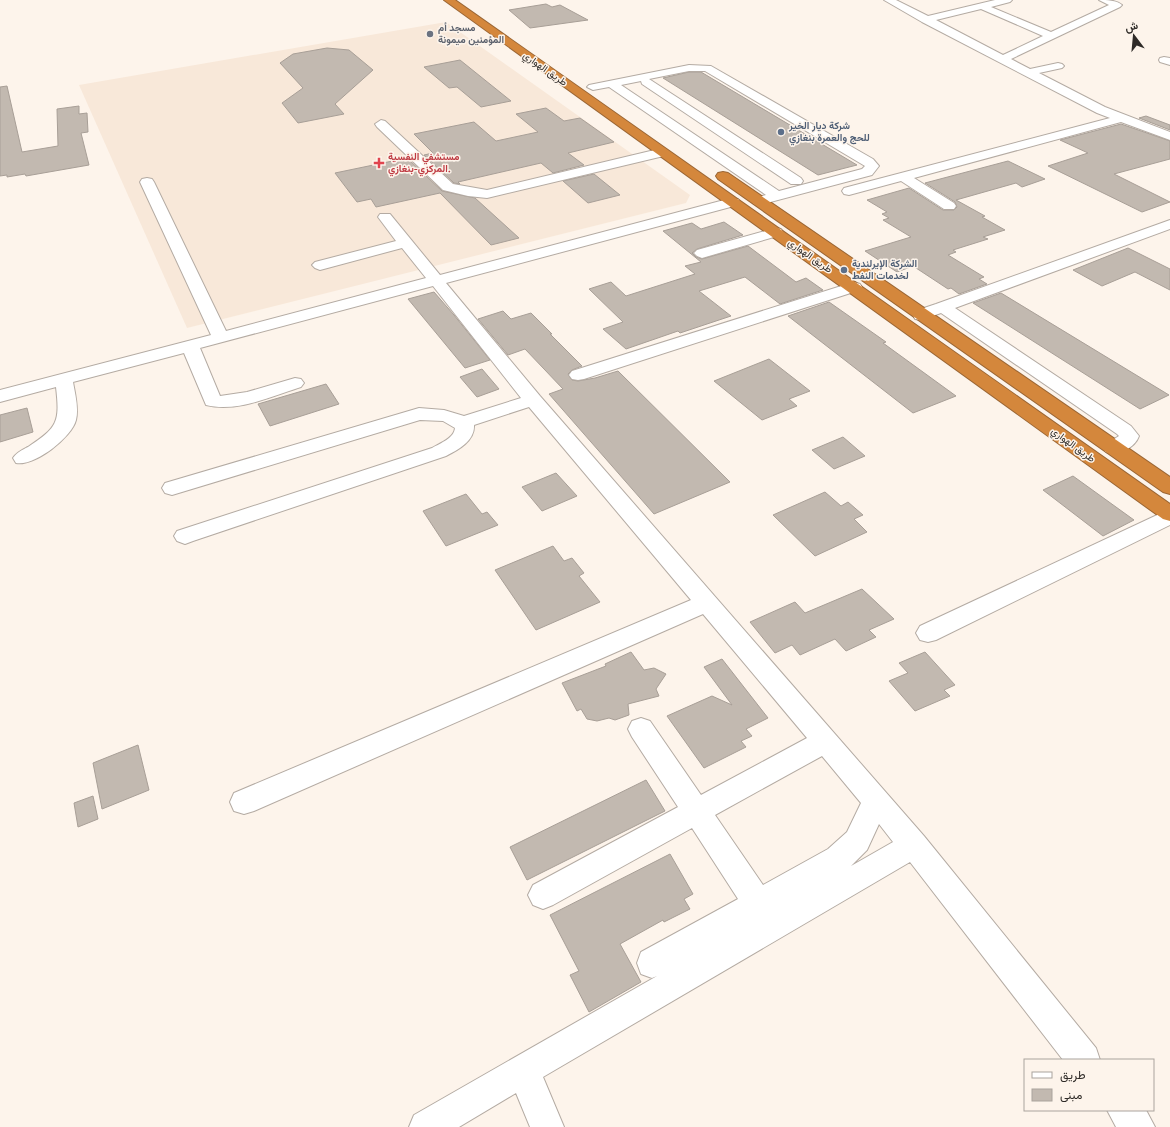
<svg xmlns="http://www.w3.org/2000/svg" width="1170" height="1127" viewBox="0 0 1170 1127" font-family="'Varela Round',Vazirmatn,sans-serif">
<rect width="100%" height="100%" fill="#fdf4eb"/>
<path fill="#f8e8d9" d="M446 22 690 195 686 203 187 328 79 85Z"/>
<path fill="#c2b9b0" stroke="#a89f97" d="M546 4 552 7 560 5 588 20 530 28 509 10Z
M327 48 349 50 373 70 335 104 344 114 298 123 282 103 303 88 280 63 293 54Z
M460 60 511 101 481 107 457 87 449 88 424 67Z
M689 72H701L857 165 818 175 663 78Z
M7 86 22 152 58 146 57 109 79 106V114L87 113 88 132 81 133 89 165 26 176 25 174 7 177V175L0 176V87Z
M546 108 564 121 580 118 614 142 568 153 584 165 553 173 541 163 458 182 460 184 454 183 424 155 433 153 414 134 474 122 496 141 538 132 516 114Z
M1146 116 1170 125V130L1139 118Z
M1121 124 1170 141V159L1114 174 1170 202 1142 212 1048 166 1088 153 1060 140Z
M407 158 442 191 475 198 519 238 491 245 440 193 376 207 371 199 357 202 335 173Z
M1008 161 1045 179 1022 187 1016 183 956 200 985 216 982 217 1005 230 983 237 988 239 953 250 956 252 948 255 984 277 979 279 987 284 959 294 951 288 948 289 913 266 897 272 865 251 911 237 883 220 889 218 882 214 887 212 867 200 909 188 943 210H954L957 207 955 202 925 183Z
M594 174 620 195 588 203 563 181Z
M724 222 743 235 697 249 692 253 696 257 702 259 748 246 796 282 806 278 823 290 780 304 745 277 699 291 731 316 680 333 678 331 626 349 603 329 623 322 589 289 611 282 626 296 695 274 685 266 701 262 663 231 692 223 701 229Z
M1128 248 1170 269V290L1135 272 1102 286 1073 270Z
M434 292 454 315 490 360 465 368 408 299Z
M1001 293 1169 395 1140 409 973 303Z
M829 302 886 342 883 343 956 396 913 413 788 316Z
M503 311 511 319 531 313 552 334H550L582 366 572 370 568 374 572 380 578 381 595 378 618 371 730 482 654 514 549 394 563 389 525 349 508 355 478 319Z
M769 359 810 391 789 399 797 406 762 420 714 381Z
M482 369 499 389 477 397 460 377Z
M326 384 339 404 270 426 258 404Z
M27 408 33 432 0 442V415Z
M843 437 865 456 834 469 812 450Z
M556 473 577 496 542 511 522 487Z
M1073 476 1134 520 1103 536 1043 490Z
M825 492 841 506 848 502 863 515 854 519 867 532 815 556 773 515Z
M466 494 482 514 487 512 498 525 446 546 423 511Z
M553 546 564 561 572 558 584 573 579 576 600 602 536 630 495 570Z
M862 589 894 619 869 630 876 637 846 651 835 639 800 655 792 645 775 653 750 622 795 602 805 613Z
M631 652 644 670 654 668 666 674 656 689 659 696 628 704 629 715 615 720 609 718 597 721 587 719 581 709 577 711 562 683 606 666 605 664Z
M925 652 955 685 944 690 950 696 915 711 889 681 908 673 899 663Z
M722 659 768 718 746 729 752 736 741 741 746 747 704 768 667 716 712 696 732 705 704 667Z
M138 745 149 790 102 809 93 763Z
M646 780 665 811 527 880 510 847Z
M93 796 98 819 78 827 74 803Z
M670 854 693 894 684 899 690 909 664 922 663 920 620 944 641 982 589 1012 570 975 579 971 550 915Z"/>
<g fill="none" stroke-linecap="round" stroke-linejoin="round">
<defs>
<path id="minor" d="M884 0H896L928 16 995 0H1012L1010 2 991 7 1051 32 1109 5 1099 0C1107 0 1116 0 1122 5L1120 7 1011 59 1030 69 1058 63 1062 64 1064 66 1062 68 1039 73 1105 107 1170 132V140L1121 122 914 178 954 203 956 206 954 209H944L901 181 849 195 844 194 842 191 844 188 1110 118 1097 113 922 22ZM981 9 1043 36 1003 55 936 20Z
M1164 57 1170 58V65L1160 62 1159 60 1160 58Z
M689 65 711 66 873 159 879 166 872 175 759 205 754 204 752 201 754 198 766 195 609 87 593 90 587 87 589 85ZM689 71H705L865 166 862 169 779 191 621 85 641 81 642 84 791 184H801L803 181 801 178 649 79Z
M381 120 385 121 453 184 487 190 663 148 669 152 668 155 487 198 468 196 443 190 377 127 375 124Z
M147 178 152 179 154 182 226 331 426 278 402 248 320 270 315 268 312 265 315 262 396 241 378 217 380 214H390L440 275 728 199H738L740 202 738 205 446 283 540 396 924 836 1096 1048 1100 1060H1063L910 862 543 1077 564 1127H530L516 1093 459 1127H409L414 1115 657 976 652 978 641 974 637 963 641 952 738 899 692 828 553 905 543 909 533 905 528 895 533 885 678 807 632 737 628 729 632 721 641 718 650 721 701 795 807 738 703 614 254 811 244 814 234 811 230 802 234 793 691 600 529 407 474 425C475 441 458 450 446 456L193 541 185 544 177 541 174 536 177 531 432 448C441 443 454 438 455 428L443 421 420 420 172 495 165 493 162 488 165 483 419 408 444 410 464 416 521 398 433 286 200 348 220 396 247 392 295 378 301 379 304 383 301 387C272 396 237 413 206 405L184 353 73 382C75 394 79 408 76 420 72 437 34 467 16 463L13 458C17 452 22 450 28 447 58 427 60 422 56 387L0 402V390L211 335 140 182 142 179ZM822 756 861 803 847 832 828 849 763 885 715 815ZM879 824 893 842 851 866 867 850Z
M1170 220V229L955 308 1131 426 1139 436C1135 448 1118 456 1106 452L1103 448 1106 444 1119 436 1117 434 941 313 921 320 915 319 913 315 915 311 936 304Z
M776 228 781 229 783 232 781 235 702 258 697 256 694 253 697 250Z
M854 282 860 284 862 287 860 290 584 379 578 380 572 379 569 375 572 371Z
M1170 509V525L936 640 928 642 920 640 916 633 920 626Z
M1107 1110H1146L1155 1127H1116Z"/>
<path id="highway" d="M444 0H455L1170 504V521L1163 519Z
M723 172 728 173 1170 477V494L1163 492 718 179 716 176 718 173Z"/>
</defs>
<use href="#minor" stroke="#b4aba3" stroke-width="2"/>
<use href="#highway" stroke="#9a6635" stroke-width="2"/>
<use href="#minor" fill="#fff" fill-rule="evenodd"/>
<use href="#highway" fill="#d4873c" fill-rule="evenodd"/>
</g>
<circle fill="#6b7280" stroke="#fdf4eb" stroke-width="1.5" cx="430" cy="34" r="4"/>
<g fill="#5c6f8a" stroke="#fdf4eb" stroke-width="1.5">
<circle cx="781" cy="132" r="4"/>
<circle cx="844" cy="270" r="4"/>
</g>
<path fill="#e0444e" stroke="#fdf4eb" stroke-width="1.5" d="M377 157h4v4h4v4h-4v4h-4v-4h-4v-4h4z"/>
<g text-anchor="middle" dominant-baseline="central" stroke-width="3" stroke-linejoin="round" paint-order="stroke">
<g font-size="10" font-weight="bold" fill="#5b616d" stroke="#fdf4eb" text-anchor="start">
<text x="438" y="28">مسجد أم<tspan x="438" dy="12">المؤمنين ميمونة</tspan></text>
</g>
<g font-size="10" fill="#2e2a27" stroke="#fdf4eb">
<text transform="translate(545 69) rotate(35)">طريق الهواري</text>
<text transform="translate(810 256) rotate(35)">طريق الهواري</text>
<text transform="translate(1073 445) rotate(36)">طريق الهواري</text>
</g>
<g font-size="10" font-weight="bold" fill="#4e5e75" stroke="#fdf4eb" text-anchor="start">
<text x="789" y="126">شركة ديار الخير<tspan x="789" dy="12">للحج والعمرة بنغازي</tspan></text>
<text x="852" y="264">الشركة الإيرلندية<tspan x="852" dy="12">لخدمات النفط</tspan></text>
</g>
<g font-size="10" font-weight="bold" fill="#be3a42" stroke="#fdf4eb" text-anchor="start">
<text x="388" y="157">مستشفي النفسية<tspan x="388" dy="12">المركزي-بنغازي.</tspan></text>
</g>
</g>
<rect x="1024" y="1059" width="130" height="52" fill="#fdf4eb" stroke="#aaa39d"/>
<rect x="1032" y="1072" width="20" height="6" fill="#ffffff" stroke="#aaa39d"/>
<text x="1060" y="1079" font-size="12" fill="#2e2a27">طريق</text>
<rect x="1032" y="1089" width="20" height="12" fill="#c2b9b0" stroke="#aaa39d"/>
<text x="1060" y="1099" font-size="12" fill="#2e2a27">مبنى</text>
<g transform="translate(1134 36) rotate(344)" stroke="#fdf4eb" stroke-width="3" paint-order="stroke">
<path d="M0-3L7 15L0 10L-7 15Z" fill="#2e2a27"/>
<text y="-6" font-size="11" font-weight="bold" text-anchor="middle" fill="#2e2a27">ش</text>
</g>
</svg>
